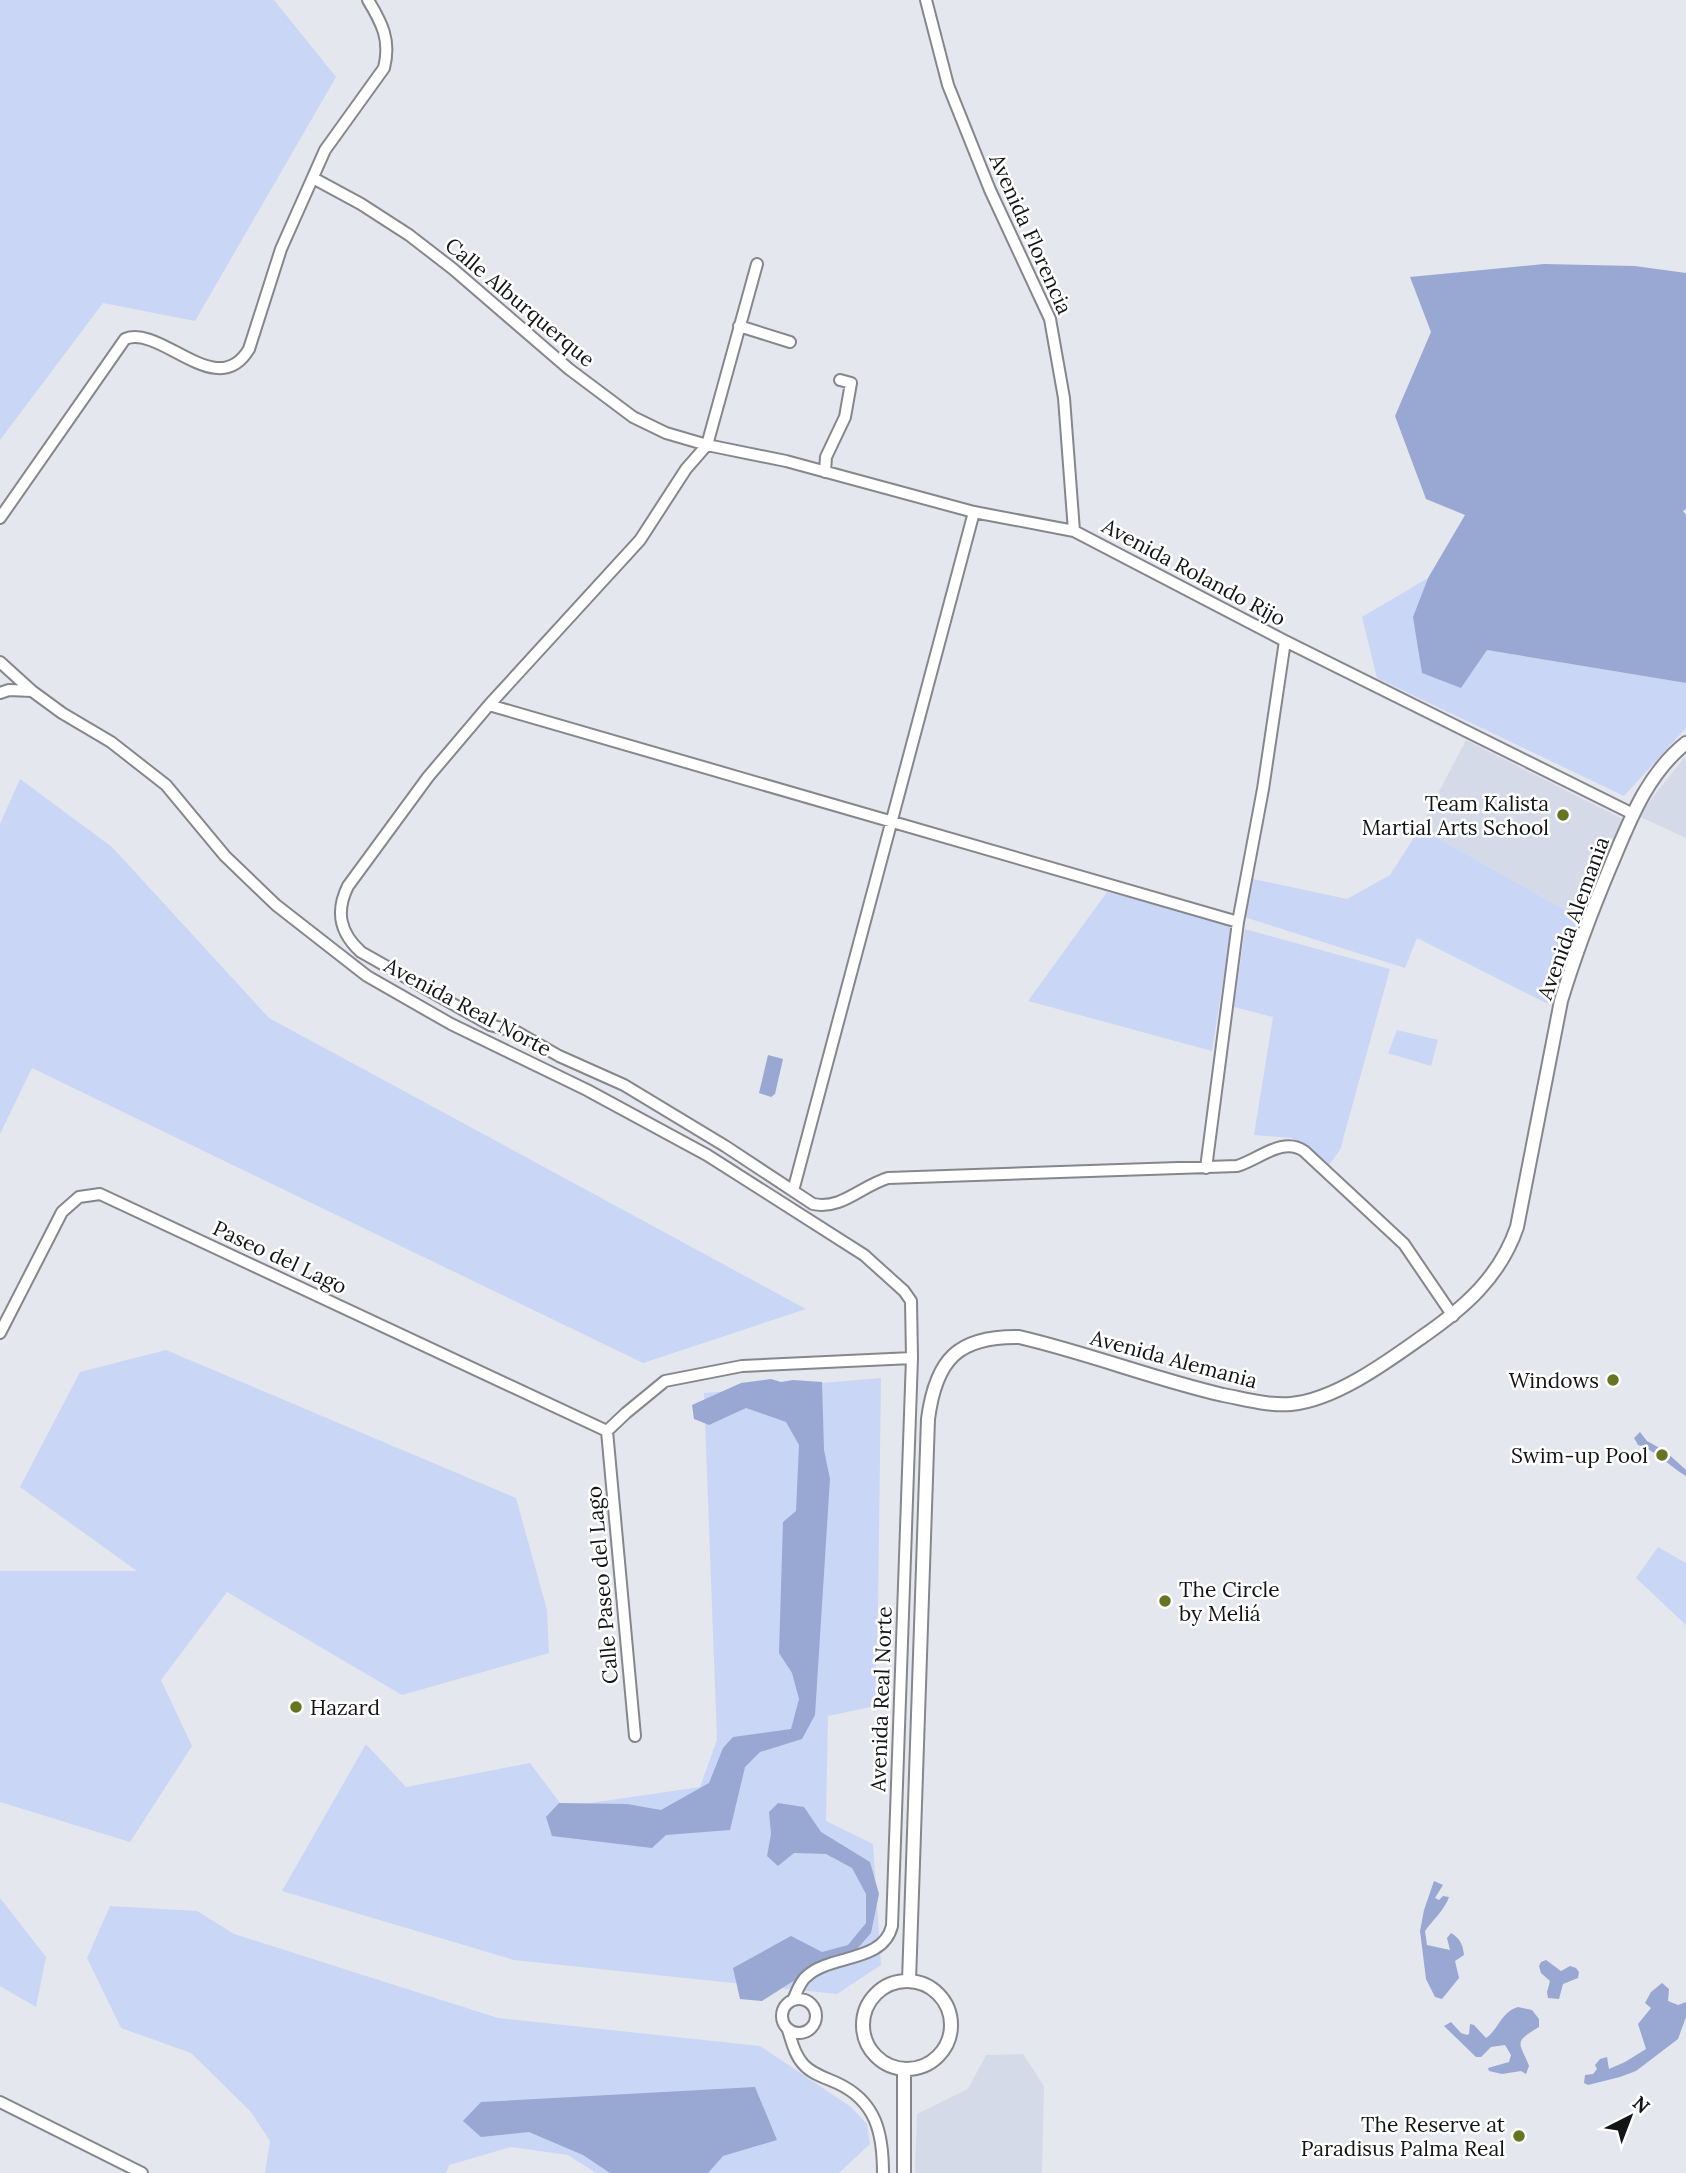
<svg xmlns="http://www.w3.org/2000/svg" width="1686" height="2173" viewBox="0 0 1686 2173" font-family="Lora,serif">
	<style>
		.built { fill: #d5dae8 }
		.green { fill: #cad6f5 }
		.water { fill: #98a8d2 }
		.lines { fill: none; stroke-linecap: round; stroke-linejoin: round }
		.minor-casing { stroke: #85878d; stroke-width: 14 }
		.tertiary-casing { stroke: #85878d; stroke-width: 16 }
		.minor { stroke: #fff; stroke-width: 10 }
		.tertiary { stroke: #fff; stroke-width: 12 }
		.poi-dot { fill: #667521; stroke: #fff; stroke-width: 2.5 }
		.labels { text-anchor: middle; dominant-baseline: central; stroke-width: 5; stroke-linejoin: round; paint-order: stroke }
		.street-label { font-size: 21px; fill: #131416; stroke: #fff }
		.poi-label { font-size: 21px; fill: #131416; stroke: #fff; text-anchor: end }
	</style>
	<rect width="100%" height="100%" fill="#e5e7ee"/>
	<path class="built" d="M1466,740L1623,819L1579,918L1420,828Z
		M1684,758L1686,761V838L1638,816Z
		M1023,2054L1044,2086L1042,2173H915L917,2114L968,2089L986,2055Z"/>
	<path class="green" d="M0,0H274L336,77L195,321L103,303L0,440Z
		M1428,578L1413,617L1487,650L1686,683V728L1624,796L1377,678L1362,617Z
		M20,779L112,847L269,1018L806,1309L643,1363L32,1068L0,1134V824Z
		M1420,828L1579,918L1548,1004L1417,938L1405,968L1244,917L1253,879L1347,899L1390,875Z
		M1107,892L1232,924L1212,1051L1028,1001Z
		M1245,929L1390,969L1340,1150L1329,1165L1292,1138L1254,1135L1273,1017L1234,1007Z
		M1397,1030L1438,1040L1431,1066L1388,1053Z
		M166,1350L516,1498L547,1610L549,1653L402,1695L227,1592L161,1680L192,1746L130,1842L0,1802V1571H137L20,1487L80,1372Z
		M881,1378L878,1609L875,1706L828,1716L826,1821L873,1844L881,1965L837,1994L514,1960L282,1891L366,1744L406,1787L530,1763L563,1807L700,1787L717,1740L704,1393Z
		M1658,1547L1686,1563V1625L1636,1578Z
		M0,1898L46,1957L36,2007L0,1986Z
		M110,1906L197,1911L234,1934L498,2018L760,2046L851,2107L867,2124L870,2144L839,2173H596L568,2155L511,2147L449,2165L446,2173H265L270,2141L251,2112L191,2053L121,2028L87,1958Z"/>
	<path class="water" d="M1544,264L1635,266L1686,273V509L1683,511L1686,515V683L1487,650L1461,688L1422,673L1413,617L1428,578L1465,515L1426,499L1395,416L1431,332L1410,277Z
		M768,1055L783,1059L775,1094L771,1097L759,1093Z
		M771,1379L781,1382L793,1380L822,1382L824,1450L830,1479L815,1715L802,1739L760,1752L745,1767L730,1830L666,1835L652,1848L552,1836L546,1817L559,1803L627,1804L661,1810L709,1783L723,1748L733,1737L791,1729L799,1699L792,1673L779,1653L783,1522L796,1511L799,1445L786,1422L746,1408L709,1425L694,1419L692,1405L741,1383Z
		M1640,1432L1647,1441L1665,1451L1686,1470V1476C1672,1468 1652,1448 1638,1445L1634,1438Z
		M778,1803L804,1807L821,1832L870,1862L879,1894L871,1933L857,1949L828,1965L809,1971L762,2001L740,1999L733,1968L791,1936L822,1952L848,1945L866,1923V1894L852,1868L826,1854L794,1853L778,1866L767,1856L771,1834L769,1812Z
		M1434,1881L1443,1885L1435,1898L1439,1900L1443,1896L1449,1897C1445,1909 1433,1920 1425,1931L1427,1945L1450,1950L1447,1938L1451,1933C1460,1938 1463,1945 1464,1955L1455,1961L1459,1978L1442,1999L1435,1997L1426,1979L1420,1931L1424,1910Z
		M1546,1960L1561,1971L1570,1966L1576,1968L1579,1972L1578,1978L1563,1984L1559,1999L1548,1998L1547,1992L1550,1981L1541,1973L1539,1966L1541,1962Z
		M1662,1983L1669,1989L1668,2001L1678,2005L1686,2002V2017L1678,2039L1636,2071L1620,2077L1588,2085L1584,2083L1585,2075L1593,2074L1597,2069L1595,2065L1600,2059L1607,2057L1609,2069L1625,2062L1646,2049L1638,2024L1651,2008L1645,2003L1651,1992Z
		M1518,2007L1532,2010L1539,2019V2027C1512,2043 1520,2042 1529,2066L1526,2074L1521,2071L1502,2074L1489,2071L1488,2068L1509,2062L1511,2055L1505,2045L1491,2047L1481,2057H1476L1444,2026L1451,2022L1461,2033L1467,2035L1469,2034L1470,2024L1474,2025L1486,2038C1499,2029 1501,2012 1518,2007Z
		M755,2087L777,2140L723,2156L708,2173H610L583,2155L529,2132L481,2137L463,2121L481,2102Z"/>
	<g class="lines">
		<defs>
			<path id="minor" d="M926,0L948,85L990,190L1050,319L1064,398L1074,531
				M313,178L361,204L409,235L453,269L569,369L633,417L666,433L707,445L786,461L974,512L1074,531L1285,641L1633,814
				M757,264L707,445L686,469L640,540L489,705L428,777L348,886C335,912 340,933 361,952L490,1025L517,1032L559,1056L624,1085L725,1146L813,1204C842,1210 861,1186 888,1178L1237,1166C1258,1160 1283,1136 1304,1151L1404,1244L1453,1316
				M739,326L790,342
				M825,472L826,457L845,417L851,383L840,380
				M0,518L125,339C161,324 217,403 249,349L281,249L325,150L384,68C391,40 382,23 368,0
				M0,662L32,691L62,713L111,742L166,785L225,856L276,905L367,976L451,1024L587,1090L707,1155L864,1255L904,1291L911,1301L912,1358L892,1926C883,1963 831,1954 807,1976C800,1981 797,1992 793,2000
				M0,693L9,690L32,691
				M489,705L1238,922
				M1206,1168L1238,922L1263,789L1285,641
				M793,1191L974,512
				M0,1333L62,1212L79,1197L100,1194L607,1431
				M607,1431L626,1413L665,1381L742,1366L912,1358
				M607,1431L635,1736
				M782 2016a17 17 0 1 1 34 0a17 17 0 1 1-34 0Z
				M788,2030C792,2042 795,2056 804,2065C812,2074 826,2078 837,2083C876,2101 883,2133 883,2173
				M0,2102L142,2173"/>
			<path id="tertiary" d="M909,1981L928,1419C936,1359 958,1336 1019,1337C1088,1353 1154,1379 1223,1395C1245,1399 1269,1406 1291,1404C1335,1400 1387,1362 1422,1337C1464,1308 1500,1277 1517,1227L1561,1001C1575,955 1592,910 1611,865C1630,820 1647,774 1686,743
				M863 2025a44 44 0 1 1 88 0a44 44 0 1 1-88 0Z
				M904,2173V2069"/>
		</defs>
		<use href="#minor" class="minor-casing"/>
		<use href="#tertiary" class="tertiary-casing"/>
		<use href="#minor" class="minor"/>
		<use href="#tertiary" class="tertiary"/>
	</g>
	<g class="poi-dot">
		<circle cx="1563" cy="815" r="7"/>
		<circle cx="1613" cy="1380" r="7"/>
		<circle cx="1662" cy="1455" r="7"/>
		<circle cx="1165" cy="1601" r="7"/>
		<circle cx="296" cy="1707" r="7"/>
		<circle cx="1519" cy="2136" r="7"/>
	</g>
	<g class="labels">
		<g class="street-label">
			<text transform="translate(1031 234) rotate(66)">Avenida Florencia</text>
			<text transform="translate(520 302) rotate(40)">Calle Alburquerque</text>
			<text transform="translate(1194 572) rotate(28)">Avenida Rolando Rijo</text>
			<text transform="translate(1573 918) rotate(-70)">Avenida Alemania</text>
			<text transform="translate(468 1007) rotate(28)">Avenida Real Norte</text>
			<text transform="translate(280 1257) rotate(25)">Paseo del Lago</text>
			<text transform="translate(1174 1359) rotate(15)">Avenida Alemania</text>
			<text transform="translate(602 1585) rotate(-95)">Calle Paseo del Lago</text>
			<text transform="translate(881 1699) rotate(-88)">Avenida Real Norte</text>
		</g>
		<g class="poi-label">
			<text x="1549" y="803">Team Kalista<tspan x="1549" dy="24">Martial Arts School</tspan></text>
			<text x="1599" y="1380">Windows</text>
			<text x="1648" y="1455">Swim-up Pool</text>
			<text x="1179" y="1589" text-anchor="start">The Circle<tspan x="1179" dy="24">by Meliá</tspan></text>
			<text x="310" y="1707" text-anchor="start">Hazard</text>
			<text x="1505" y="2124">The Reserve at<tspan x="1505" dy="24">Paradisus Palma Real</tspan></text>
		</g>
	</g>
	<g transform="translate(1630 2117) rotate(42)" stroke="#ffffff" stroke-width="5" paint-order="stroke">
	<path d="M0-5L12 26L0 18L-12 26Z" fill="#131416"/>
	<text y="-10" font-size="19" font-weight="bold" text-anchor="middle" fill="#131416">N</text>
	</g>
</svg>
